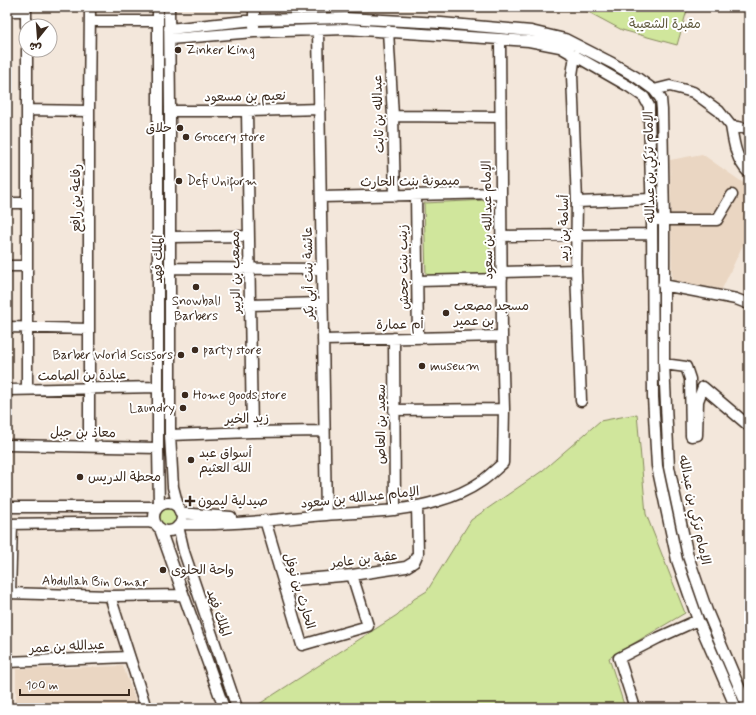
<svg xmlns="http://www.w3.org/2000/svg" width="756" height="715" viewBox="0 0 756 715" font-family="Mynerve,'Playpen Sans Arabic',sans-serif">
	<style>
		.built { fill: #ead6c2 }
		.green { fill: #d0e69c; stroke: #86885d }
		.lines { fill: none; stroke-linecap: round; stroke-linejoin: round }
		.minor-casing { stroke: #3b2a1e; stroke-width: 13 }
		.minor { stroke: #fff; stroke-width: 10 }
		.poi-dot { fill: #3b2a1e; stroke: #fff; stroke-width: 1.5 }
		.labels { text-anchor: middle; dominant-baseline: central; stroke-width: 4; stroke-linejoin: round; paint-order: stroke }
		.park-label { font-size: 13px; fill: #60593e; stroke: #fff }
		.poi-label { font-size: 13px; fill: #3b2a1e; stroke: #fff; text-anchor: start }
		.street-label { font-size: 13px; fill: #3b2a1e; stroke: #fff }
	</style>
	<rect width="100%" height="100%" fill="#f3e7db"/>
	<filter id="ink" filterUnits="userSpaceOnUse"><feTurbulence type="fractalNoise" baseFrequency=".025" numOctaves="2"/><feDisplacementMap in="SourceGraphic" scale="8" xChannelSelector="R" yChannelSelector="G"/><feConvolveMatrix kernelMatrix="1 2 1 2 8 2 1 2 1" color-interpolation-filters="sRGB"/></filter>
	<g filter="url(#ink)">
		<path class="built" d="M702,154L749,187V232L722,289L672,281L670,160Z
			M123,666L138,708H16V669Z"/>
		<path class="green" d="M579,7H688L677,45L622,30Z
			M488,200L491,274L426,276L424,203Z
			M637,414L646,514L685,613L609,658L625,708H253L397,615L414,599L427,591L471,520L542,471L600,421Z
			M159 518a9 9 0 1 1 18 0a9 9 0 1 1-18 0Z"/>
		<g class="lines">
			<defs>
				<path id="minor" d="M26,7V26
					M158,7V448L159,506
					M169,7L170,111V435L173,487L179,510
					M254,7V26
					M7,11H26
					M90,21H158
					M169,29L255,20L345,18L441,23L531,31L565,39L612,63L636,77L654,90L661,99L662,110L664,220V364L669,467L688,556L707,611L748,708
					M318,31L326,515
					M388,31L393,116L395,196
					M170,39L254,32L346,29L529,41L560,47L628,86L644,97L649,106V114L652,220L653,397L657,466L677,560L698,620L736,708
					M27,50V390
					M575,55L572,75L577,202L576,270L581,401
					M654,90L670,86L693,92L719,111L731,126L749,129
					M27,110L89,111
					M170,111H247L320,109
					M247,111L252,432
					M393,116L500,117
					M731,126C734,144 736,160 749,173
					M416,195L418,338
					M321,197L500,193
					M577,202L651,199
					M7,203H27
					M658,220H717L732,195
					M501,236L652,234
					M171,237L248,236
					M7,266H27
					M171,268L322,269
					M502,272L576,270
					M417,281L502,279
					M663,285L736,299L749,304
					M250,305L322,303
					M7,327L89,329
					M394,338L395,510
					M323,340L502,336
					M664,364L686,367L690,379L691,436L697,435L698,401L703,387L749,426
					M7,390L158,387
					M394,410L504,409
					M170,435L252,432L324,431
					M7,445L158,448
					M89,446V111L90,7
					M154 517a14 14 0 1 1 28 0a14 14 0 1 1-28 0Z
					M7,507H158
					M180,513L231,517
					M265,520L302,645L368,626L352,575
					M7,524L148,522L156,524
					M180,524C228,526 277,519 326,515C363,512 402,512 438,501C453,497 469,490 482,481C489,476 496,469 503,463L504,409L502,336L500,39
					M178,526L184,552L237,708
					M160,529L224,708
					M283,581L352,575L406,567L414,562L418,553L417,506
					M7,593L110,596L183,595
					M10,593L12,524
					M110,596L146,708
					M7,662L129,657
					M635,708L619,658L658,638L698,620"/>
			</defs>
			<use href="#minor" class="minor-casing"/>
			<use href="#minor" class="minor"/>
		</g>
	</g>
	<g class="poi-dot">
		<circle cx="178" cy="50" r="4"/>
		<circle cx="180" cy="128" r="4"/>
		<circle cx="186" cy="137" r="4"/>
		<circle cx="179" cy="181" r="4"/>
		<circle cx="196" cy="287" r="4"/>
		<circle cx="446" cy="313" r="4"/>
		<circle cx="195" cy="350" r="4"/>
		<circle cx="181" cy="355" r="4"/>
		<circle cx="422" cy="366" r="4"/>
		<circle cx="185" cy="395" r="4"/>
		<circle cx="183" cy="408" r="4"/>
		<circle cx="191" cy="460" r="4"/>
		<circle cx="80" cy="477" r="4"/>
		<path d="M188 495h4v4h4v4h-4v4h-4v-4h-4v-4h4z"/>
		<circle cx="163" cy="570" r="4"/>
	</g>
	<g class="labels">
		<g class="park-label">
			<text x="665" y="24">مقبرة الشعيبة</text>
		</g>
		<g class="poi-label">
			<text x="186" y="50">Zinker King</text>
			<text x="172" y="128" text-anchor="end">حلاق</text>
			<text x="194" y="137">Grocery store</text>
			<text x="187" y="181">Defi Uniform</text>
			<text x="196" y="301" text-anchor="middle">Snowball<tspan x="196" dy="15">Barbers</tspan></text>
			<text x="454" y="306">مسجد مصعب<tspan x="454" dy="15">بن عمير</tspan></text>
			<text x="203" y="350">party store</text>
			<text x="173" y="355" text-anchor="end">Barber World Scissors</text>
			<text x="430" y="366">museum</text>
			<text x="193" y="395">Home goods store</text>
			<text x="175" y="408" text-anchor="end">Laundry</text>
			<text x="199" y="453">أسواق عبد<tspan x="199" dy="15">الله العثيم</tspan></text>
			<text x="88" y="477">محطة الدريس</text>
			<text x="198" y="501">صيدلية ليمون</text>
			<text x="171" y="570">واحة الحلوى</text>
		</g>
		<g class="street-label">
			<text transform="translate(245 97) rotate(-1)">نعيم بن مسعود</text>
			<text transform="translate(379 114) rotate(-92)">عبدالله بن ثابت</text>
			<text transform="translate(650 167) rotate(-91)">الإمام تركي بن عبدالله</text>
			<text transform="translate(410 182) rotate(-1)">ميمونة بنت الحارث</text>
			<text transform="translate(76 198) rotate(-90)">رفاعة بن رافع</text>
			<text transform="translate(488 220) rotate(-91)">الإمام عبدالله بن سعود</text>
			<text transform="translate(564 228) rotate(-90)">أسامة بن زيد</text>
			<text transform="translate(158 259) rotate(-90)">الملك فهد</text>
			<text transform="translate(404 267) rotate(-91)">زينب بنت جحش</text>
			<text transform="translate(236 272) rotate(-91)">مصعب بن الزبير</text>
			<text transform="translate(309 273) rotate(-91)">عائشة بنت أبي بكر</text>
			<text transform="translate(400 325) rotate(-1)">أم عمارة</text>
			<text transform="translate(82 376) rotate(-1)">عبادة بن الصامت</text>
			<text transform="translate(247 419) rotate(-2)">زيد الخير</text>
			<text transform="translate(381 424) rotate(-90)">سعيد بن العاص</text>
			<text transform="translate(83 433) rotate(1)">معاذ بن جبل</text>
			<text transform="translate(360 498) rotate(-6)">الإمام عبدالله بن سعود</text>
			<text transform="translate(694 510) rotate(78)">الإمام تركي بن عبدالله</text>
			<text transform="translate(364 560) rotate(-7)">عقبة بن عامر</text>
			<text transform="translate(95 582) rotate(1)">Abdullah Bin Omar</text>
			<text transform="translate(299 591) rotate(73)">الحارث بن نوفل</text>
			<text transform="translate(218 613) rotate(71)">الملك فهد</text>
			<text transform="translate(67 647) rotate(-3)">عبدالله بن عمر</text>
		</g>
	</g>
	<rect width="756" height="715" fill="none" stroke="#fff" stroke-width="24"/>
	<rect x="12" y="12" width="732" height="691" fill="none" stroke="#3b2a1e" stroke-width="1.5" filter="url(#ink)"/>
	<g transform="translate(38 38) rotate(197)"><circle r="19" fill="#ffffff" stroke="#b1aaa5"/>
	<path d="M0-3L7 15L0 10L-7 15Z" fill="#3b2a1e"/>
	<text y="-6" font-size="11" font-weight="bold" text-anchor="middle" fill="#3b2a1e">ش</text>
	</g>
	<path d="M20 689v6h109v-6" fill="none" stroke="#3b2a1e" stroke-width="2"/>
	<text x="26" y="689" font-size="12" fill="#3b2a1e" stroke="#ffffff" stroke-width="3" paint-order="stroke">100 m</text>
</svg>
